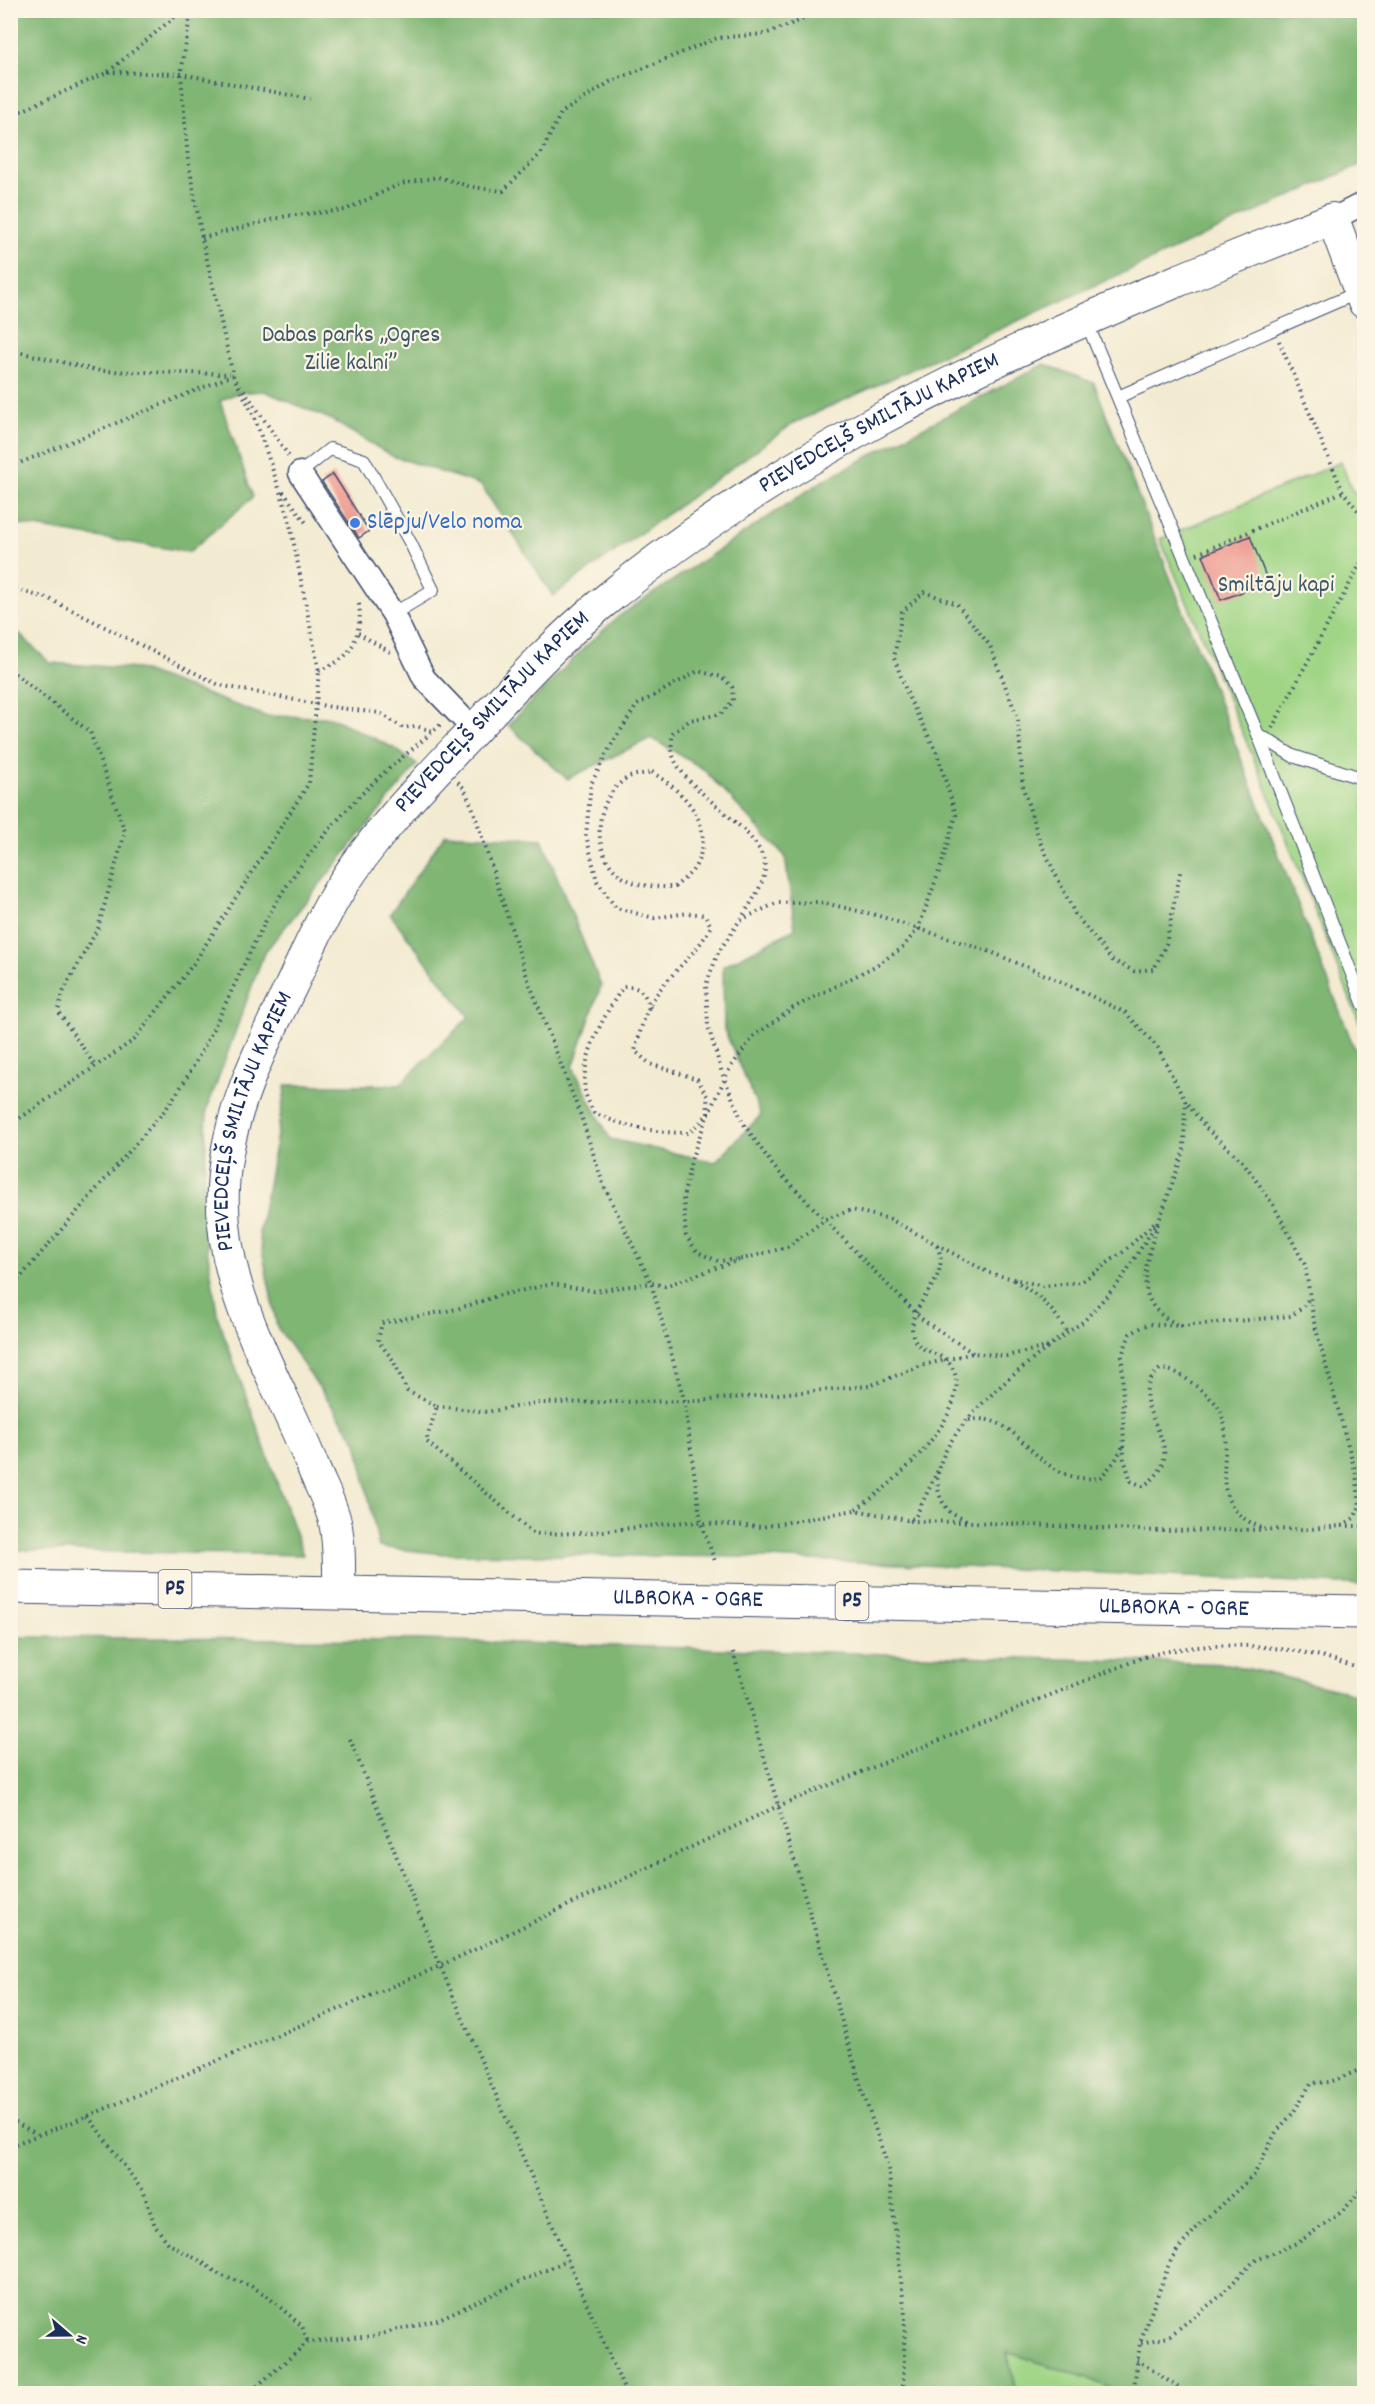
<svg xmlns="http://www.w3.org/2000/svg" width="1375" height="2404" viewBox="0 0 1375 2404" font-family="Dekko,sans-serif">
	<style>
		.green { fill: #a0d586; stroke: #5e8272; stroke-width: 1.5 }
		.forest { fill: #80b673; stroke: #4e7268; stroke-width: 1.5 }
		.building { fill: #ee988e }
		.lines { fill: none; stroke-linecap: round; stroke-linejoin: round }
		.lane-casing { stroke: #3b4b6f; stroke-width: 14 }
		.street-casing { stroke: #3b4b6f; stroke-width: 25 }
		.secondary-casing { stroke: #3b4b6f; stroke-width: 34 }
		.primary-casing { stroke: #3b4b6f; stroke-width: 35 }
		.path { stroke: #3b4b6f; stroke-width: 4; stroke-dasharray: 1.5 4.5; stroke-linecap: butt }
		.lane { stroke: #fff; stroke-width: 12 }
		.street { stroke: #fff; stroke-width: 22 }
		.secondary { stroke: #fff; stroke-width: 32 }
		.primary { stroke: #fff; stroke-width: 33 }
		.shop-dot { fill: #3f7fe0; stroke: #fcf5e5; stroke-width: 2 }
		.labels { text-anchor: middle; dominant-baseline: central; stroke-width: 4.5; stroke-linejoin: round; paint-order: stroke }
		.shield { fill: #fcf5e5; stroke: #5e6a86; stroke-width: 1.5 }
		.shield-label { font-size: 22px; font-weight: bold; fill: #1b2f5e }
		.park-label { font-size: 24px; fill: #3c5868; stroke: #fcf5e5 }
		.street-label { font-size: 24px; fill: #1b2f5e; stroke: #fcf5e5 }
		.shop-label { font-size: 24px; fill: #366cbe; stroke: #fcf5e5; text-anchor: start }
	</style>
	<rect width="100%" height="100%" fill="#fcf5e5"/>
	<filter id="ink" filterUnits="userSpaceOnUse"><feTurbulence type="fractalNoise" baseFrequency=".0167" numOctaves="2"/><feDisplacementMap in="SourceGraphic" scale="12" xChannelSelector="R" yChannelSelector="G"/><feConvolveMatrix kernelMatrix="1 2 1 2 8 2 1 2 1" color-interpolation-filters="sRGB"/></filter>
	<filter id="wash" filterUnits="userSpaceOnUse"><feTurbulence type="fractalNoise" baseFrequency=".008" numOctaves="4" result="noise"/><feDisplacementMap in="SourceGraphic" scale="24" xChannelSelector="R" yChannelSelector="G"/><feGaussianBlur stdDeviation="1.35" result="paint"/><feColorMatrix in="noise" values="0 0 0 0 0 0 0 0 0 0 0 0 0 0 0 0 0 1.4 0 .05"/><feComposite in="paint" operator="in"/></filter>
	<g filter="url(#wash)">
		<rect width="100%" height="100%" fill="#f3ebd1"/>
		<path class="green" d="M1341,462L1352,490L1364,502V1034L1265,785L1160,539Z
			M1007,2352L1088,2378L1120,2393H1016Z"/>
		<path class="forest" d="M10,11H1364V163L794,423L553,596L481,485L392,456L330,419L264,391L236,393L220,401L253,497L189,552L11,523Z
			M1044,364L1094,383L1364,1073V1585L743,1557L444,1554L379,1547L357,1442L277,1327L259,1234L286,1085H399L469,1017L390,914L445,834L542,839L601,986L573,1067L610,1139L715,1162L761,1115L724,1029L723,966L795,929L785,856L702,768L651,738L567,779L508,725L586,646L619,616L824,480Z
			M10,625L50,663L138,669L265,716L330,717L394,748L417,765L264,953L207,1109L203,1222L218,1318L303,1555L11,1550Z
			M11,1637L419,1640L1228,1664L1364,1696V2393H1120L1088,2378L1007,2352L1016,2393H11Z"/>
		<g id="blocks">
			<path class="building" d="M333,474L369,531L359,538L322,482Z
				M1250,536L1268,582L1221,600L1203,555Z"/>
		</g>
	</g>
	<g filter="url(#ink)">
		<use href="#blocks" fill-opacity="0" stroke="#3b4b6f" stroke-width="1.5"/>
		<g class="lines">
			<defs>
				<path id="lane" d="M1086,321L1259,737L1266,739L1293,756L1364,779
					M1118,397L1359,292
					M300,473L330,449L364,460L411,544L433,590L393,614
					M1259,737L1364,1005"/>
				<path id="street" d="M1333,219L1364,203
					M300,473L393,614L424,678L474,730"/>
				<g id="secondary">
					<path id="s1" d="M339,1591C339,1569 340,1545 335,1522C331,1504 320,1485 313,1467C277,1377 218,1289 223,1188C226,1117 261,1047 292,984C307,952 322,917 341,887C379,828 428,779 475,729C515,686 556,641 601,604C772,463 973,365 1177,281C1229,260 1280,238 1333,219L1364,302"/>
				</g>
				<g id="primary">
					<path id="s2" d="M10,1587L1364,1612"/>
				</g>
			</defs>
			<use href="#lane" class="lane-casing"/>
			<use href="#street" class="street-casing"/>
			<use href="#secondary" class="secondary-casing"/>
			<use href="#primary" class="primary-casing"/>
			<path class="path" d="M108,72L181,74L310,99
				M10,116L108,72L183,10
				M202,238L286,216L345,210L400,184L438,177L472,187L503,191L541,153L561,113L610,82L717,38L765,34L804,19L815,10
				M1279,341L1343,492L1364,518
				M10,350L100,371L230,374
				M244,390L290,458
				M10,467L233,375
				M283,492L307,524
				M1197,554L1343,492
				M10,588L50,599L219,685L331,707L380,713L403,728L415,726L433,731
				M358,633L390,652
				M10,670L90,732L125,832L98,928L64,990L58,1011L95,1066
				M319,671C326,667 335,664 341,659C357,648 363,618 358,600
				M1272,728L1364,557
				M652,772C685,793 718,825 695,867C690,875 681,881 675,887C656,887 637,887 621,876C589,853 594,796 629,777C636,774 645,774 652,772Z
				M458,782L464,788L473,809L527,977L581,1116L603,1184L651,1283L684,1399L701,1523L716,1564
				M650,1008C644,992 641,986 623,987C605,1013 580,1058 585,1091C586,1098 591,1106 594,1113C625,1127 655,1133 689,1133L708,1114L707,1096L697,1079L650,1064L635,1051C640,1031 646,1007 659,991C676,968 699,951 711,926L705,915L688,913L654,918L616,908L597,881L586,835L591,784L610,747L637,705L698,671L722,677L732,687L733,701L721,714L690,720L673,733C672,738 671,746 672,751C678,791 766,828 765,869C764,886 749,905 741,919
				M10,1125L134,1040L194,963L309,783L319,671L288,514L254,416L233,375L202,238L188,160L181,74L191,10
				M1154,1223L1123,1252L1081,1282L1043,1286L989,1273L890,1219L852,1210L826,1219L787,1247L743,1259L718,1261L697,1252L686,1236L683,1198L692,1157L708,1114L730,1068L754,1036L793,1008L875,966L901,949L918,929L941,866L956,815L937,753L909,698L894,658L902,612L924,592L957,604L990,646L1018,719L1023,788L1040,842L1075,914L1112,960L1134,971L1154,969L1166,944L1181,868
				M1158,1224C1144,1266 1131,1307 1182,1326L1291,1316L1303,1307L1310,1297
				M739,1260L665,1286L651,1283L594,1291L552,1284L497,1296L457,1309L382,1323L378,1341L393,1360L407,1391L437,1406L426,1441L534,1534L585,1533L685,1522L762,1527L855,1510L907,1520L915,1518L938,1470
				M1014,1280C1038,1295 1054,1308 1067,1333
				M10,1289L165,1110C210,1049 234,979 270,913C296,866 345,807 385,772C403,756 423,741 441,724
				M1182,1326L1148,1324L1130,1334L1122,1355L1124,1459L1131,1481L1143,1486C1202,1448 1115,1406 1160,1369C1176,1370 1183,1376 1196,1386C1203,1392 1218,1403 1221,1412C1237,1456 1200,1503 1262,1528
				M1047,1348C1011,1377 902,1457 949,1511C954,1516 964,1519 970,1522L1159,1531L1311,1529L1341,1526L1354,1518L1360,1506L1356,1474L1314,1322L1305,1265L1274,1206L1244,1163L1207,1129L1186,1102
				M437,1406L487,1412L536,1403L698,1401L869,1386L924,1365L973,1353L1006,1356L1047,1347L1084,1321L1121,1280L1160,1218L1184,1150L1185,1101L1158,1048L1126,1013L1062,982L991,952L876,915L820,902L777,903L740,920L718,953L706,985L708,1026L722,1073L743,1123L774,1167L882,1279L923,1320L973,1353
				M969,1420C1024,1410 1032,1486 1100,1478L1115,1461L1124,1444
				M856,1509C889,1489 977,1411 952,1367C941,1348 912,1356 912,1328C913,1298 954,1277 936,1244
				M910,1521L966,1522
				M1342,1526H1364
				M733,1652L862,2090L888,2166L905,2315L903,2394
				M350,1739L440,1966L626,2394
				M88,2116L144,2193L155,2226L169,2244L202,2262L220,2275L251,2286L267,2296L302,2326L308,2342
				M10,2120L37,2134
				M10,2146L88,2116L440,1966L778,1806L1141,1658C1200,1640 1265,1643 1325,1657C1338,1661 1351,1666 1364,1670
				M1141,2343L1168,2337L1219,2297L1254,2261L1299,2242L1343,2211L1364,2186
				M1137,2360L1188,2394
				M248,2394L308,2342L373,2336L437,2320L568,2260
				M1133,2394L1140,2343L1169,2264L1178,2249L1201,2223L1254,2175L1276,2132L1293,2113L1311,2083L1330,2082L1364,2068"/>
			<use href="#lane" class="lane"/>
			<use href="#street" class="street"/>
			<use href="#secondary" class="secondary"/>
			<use href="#primary" class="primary"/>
		</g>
	</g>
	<circle class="shop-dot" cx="355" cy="523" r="6"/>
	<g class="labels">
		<g class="shield">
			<rect x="158.5" y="1570" width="33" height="38" rx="4.5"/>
			<rect x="835.5" y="1582" width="33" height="38" rx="4.5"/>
		</g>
		<g class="shield-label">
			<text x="175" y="1589">P5</text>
			<text x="852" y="1601">P5</text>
		</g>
		<g class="park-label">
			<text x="351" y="336">Dabas parks „Ogres<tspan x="351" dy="28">Zilie kalni”</tspan></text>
			<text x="1276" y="586">Smiltāju kapi</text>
		</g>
		<g class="street-label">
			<text stroke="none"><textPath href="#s1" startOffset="1468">PIEVEDCEĻŠ SMILTĀJU KAPIEM</textPath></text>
			<text stroke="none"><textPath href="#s1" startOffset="982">PIEVEDCEĻŠ SMILTĀJU KAPIEM</textPath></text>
			<text stroke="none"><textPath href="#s1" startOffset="496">PIEVEDCEĻŠ SMILTĀJU KAPIEM</textPath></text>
			<text stroke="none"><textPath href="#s2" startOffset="678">ULBROKA - OGRE</textPath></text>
			<text stroke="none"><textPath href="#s2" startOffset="1164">ULBROKA - OGRE</textPath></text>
		</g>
		<g class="shop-label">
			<text x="367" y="523">Slēpju/Velo noma</text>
		</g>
	</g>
	<rect width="1375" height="2404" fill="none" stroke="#fcf5e5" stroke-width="36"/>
	<g transform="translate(69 2335) rotate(110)" stroke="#fcf5e5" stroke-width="4.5" paint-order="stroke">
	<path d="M0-4.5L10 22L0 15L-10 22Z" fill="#1b2f5e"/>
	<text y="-9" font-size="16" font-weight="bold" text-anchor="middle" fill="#1b2f5e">N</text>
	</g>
</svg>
